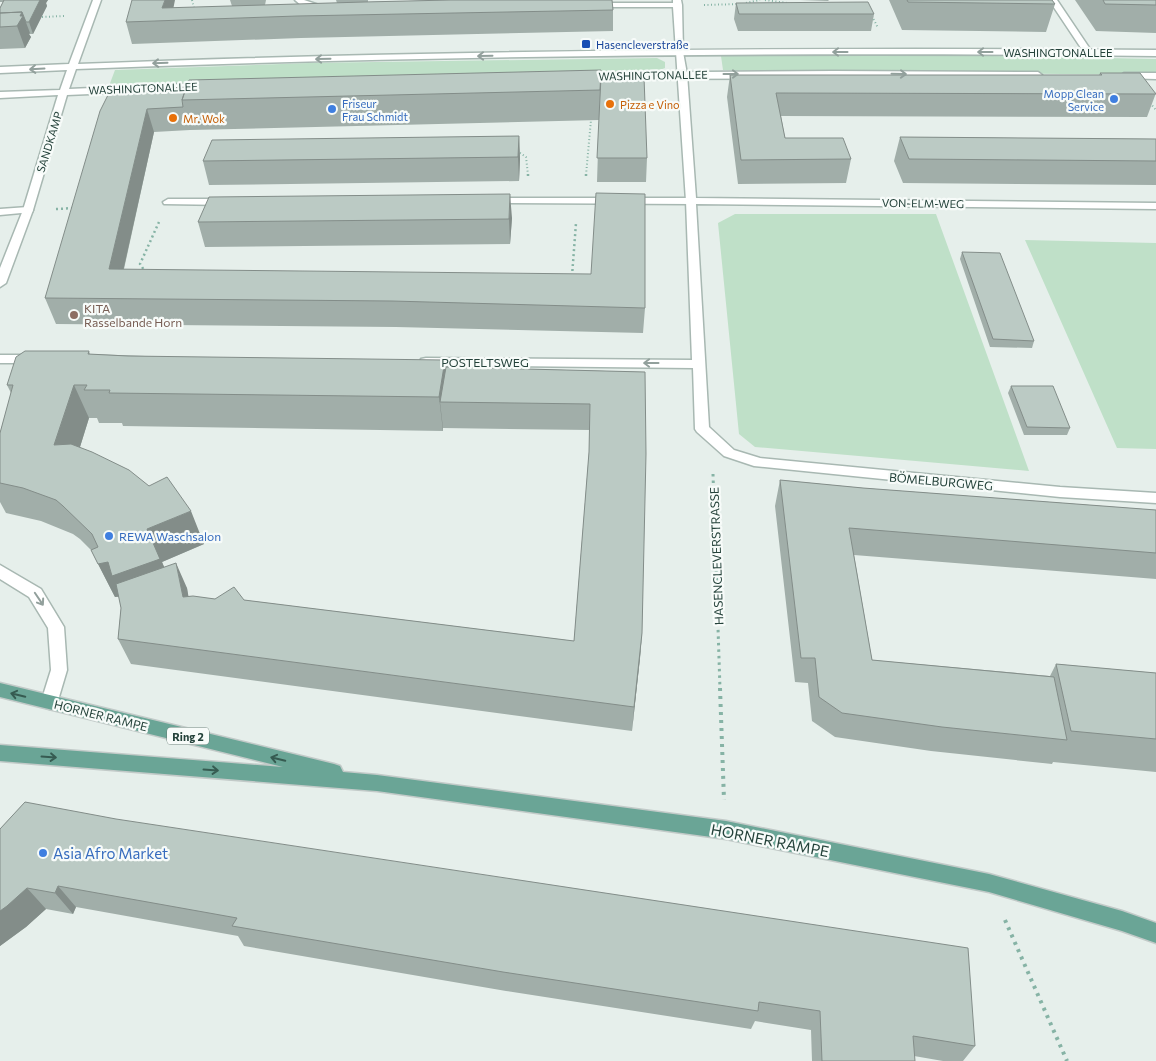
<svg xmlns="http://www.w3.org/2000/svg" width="1156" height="1061" viewBox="0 0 1156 1061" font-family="Commissioner,sans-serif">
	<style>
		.green { fill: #bfe0c8 }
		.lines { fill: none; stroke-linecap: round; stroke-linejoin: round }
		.service-casing { stroke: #a8b8b2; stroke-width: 3 }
		.minor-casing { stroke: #a8b8b2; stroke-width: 3 }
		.tertiary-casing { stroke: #a8b8b2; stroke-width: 3 }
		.primary-casing { stroke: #c2cac8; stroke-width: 3 }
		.path-far3 { stroke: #86b3a5; stroke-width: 2; stroke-dasharray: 1 2.5; stroke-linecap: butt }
		.path-far2 { stroke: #86b3a5; stroke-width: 2.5; stroke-dasharray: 2 3; stroke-linecap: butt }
		.path-far1 { stroke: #86b3a5; stroke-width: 3; stroke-dasharray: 2.5 4; stroke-linecap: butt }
		.path { stroke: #86b3a5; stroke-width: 4; stroke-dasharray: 3 5; stroke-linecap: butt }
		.service { fill: #fff; fill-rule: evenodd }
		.minor { fill: #fff; fill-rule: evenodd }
		.tertiary { fill: #fff; fill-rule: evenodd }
		.primary { fill: #6aa596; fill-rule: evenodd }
		.wall { fill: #a1aea9; fill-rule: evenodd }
		.shaded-wall { fill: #838d89 }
		.building { fill: #bbcac4; stroke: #838d89 }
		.oneway { stroke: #92a09c }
		.oneway2 { stroke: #365b51 }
		.transit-dot { fill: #1a4fb4; stroke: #f7fbf9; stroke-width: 2 }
		.shop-dot { fill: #3f7fe0; stroke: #f7fbf9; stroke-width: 2 }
		.food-dot { fill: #e8710a; stroke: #f7fbf9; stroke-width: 2 }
		.education-dot { fill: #8d6e63; stroke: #f7fbf9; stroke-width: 2 }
		.labels { text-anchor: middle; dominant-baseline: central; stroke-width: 4.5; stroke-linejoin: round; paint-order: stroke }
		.far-transit-label { font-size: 11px; fill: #164399; stroke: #f7fbf9; text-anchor: start }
		.far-street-label { font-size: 11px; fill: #24423a; stroke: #f7fbf9 }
		.far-shop-label { font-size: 11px; fill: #366cbe; stroke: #f7fbf9; text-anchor: end }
		.far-food-label { font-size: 11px; fill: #c56008; stroke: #f7fbf9; text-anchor: start }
		.shield { fill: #f7fbf9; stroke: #637a73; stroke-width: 1 }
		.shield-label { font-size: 11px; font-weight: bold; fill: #24423a }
		.education-label { font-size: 12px; fill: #785e54; stroke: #f7fbf9; text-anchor: start }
		.street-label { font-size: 12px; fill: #24423a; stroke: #f7fbf9 }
		.shop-label { font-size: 12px; fill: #366cbe; stroke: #f7fbf9; text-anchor: start }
		.near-street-label { font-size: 15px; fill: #24423a; stroke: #f7fbf9 }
		.near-shop-label { font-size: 15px; fill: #366cbe; stroke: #f7fbf9; text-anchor: start }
	</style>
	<rect width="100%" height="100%" fill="#e6efeb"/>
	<path class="green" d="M891,54L1156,59V75L723,70L721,56Z
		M657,58L665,62V68L657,71L109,86L115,70L309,63Z
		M735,214H936L1029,471L755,447L739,434L718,223Z
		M1025,240L1156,243V449L1117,448Z"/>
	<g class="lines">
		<defs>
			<path id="service" d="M1049,0H1057L1092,52L1091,54H1085Z
				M492,198H691L696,201L691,204L488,203L487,201Z
				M168,199H227L232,202L227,205L164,204L163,202Z
				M28,207L33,210L32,212L0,215V209Z"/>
			<path id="minor" d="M295,0H304L328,8L324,10L303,7Z
				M673,0H681L682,5L683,52L687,74L696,198L1156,203V209L696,204L709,427L734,450L760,458L1060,487L1156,493V503L1060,497L754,466L724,456L697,432L695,429L693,368L421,365L420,362L421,359L426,358L692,360L686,201L673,7H592L588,5L592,3H673Z
				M0,355H36L42,359L36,363H0Z
				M0,565L41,589L64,627L67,670L56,707L50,709L44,707L41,702L51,670L48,628L29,597L0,579Z"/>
			<path id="tertiary" d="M93,0H101L78,64C437,50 797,47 1156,50V56C796,52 436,55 76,69L69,89L206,83L211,86L206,89L67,95L33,210L6,283L0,287V268L23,210L58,95L0,98V92L60,90L67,70L0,73V67L69,64Z
				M833,71L1038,72L1042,75L1038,78L581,79L577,76L581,73Z
				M1124,73H1156V79L1121,78L1120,76Z"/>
			<path id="primary" d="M0,683L334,764L340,766L343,772L377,775L726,821L989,874L1122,911L1156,923V943L1122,931L989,892L726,839L377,791L0,761V745L283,767L0,697Z"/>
		</defs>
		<use href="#service" class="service-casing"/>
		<use href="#minor" class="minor-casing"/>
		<use href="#tertiary" class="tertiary-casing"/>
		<use href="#primary" class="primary-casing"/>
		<path class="path-far3" d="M192,0L195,12
			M765,0L787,3
			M746,3L760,0
			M704,5L740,4
			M872,16L878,28
			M42,17L64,16
			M1150,103L1156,110
			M517,151L526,157L528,175
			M586,175L591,120"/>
		<path class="path-far2" d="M528,174V178
			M586,176V174
			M56,209L75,208
			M146,273L140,264L159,222
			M572,276L576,223"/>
		<path class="path-far1" d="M713,474L720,689"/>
		<path class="path" d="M720,688L724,800
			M1005,920L1067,1061"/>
		<use href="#service" class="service"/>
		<use href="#minor" class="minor"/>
		<use href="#tertiary" class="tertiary"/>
		<use href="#primary" class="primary"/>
	</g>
	<path class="wall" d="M0,0H48L46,3L47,6L33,34H29L31,37L25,48L0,49V8L3,2H0Z
		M230,0H266L265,5L337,3L336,0H368V2L449,0L613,10V31L301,38L132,44L126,22L173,8L232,6Z
		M800,0H829L828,1Z
		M889,0H1052L1055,4L1046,32L902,30Z
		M1075,0H1156V33L1096,31Z
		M736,3L874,14L871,31H738L734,19Z
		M1100,73L1156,93L1147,117L781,116L785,138L851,159L846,183L738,184L727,97L730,75H1099Z
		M601,77L647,158L646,182H597L599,120L190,130L154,132L124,269L645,308L643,333L396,327L56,324L45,298L110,91Z
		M519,136L520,159L519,181L209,185L203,161Z
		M900,137L1156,139V185L903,183L894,161Z
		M512,218L510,244L205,247L198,222Z
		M962,252L1034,341L1032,348L990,347L960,259Z
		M89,351L90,354L446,367L645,372L642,633L640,658L632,731L131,664L118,639L121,608L119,597H115L91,550L80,539L73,534L41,521L6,513L0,502V433L11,393L7,385ZM89,418H97L99,423H122L123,426L443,431V428L590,430L589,452L574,641L244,600L215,599L188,596L187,588L164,567L162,562L204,544L80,447Z
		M1011,386L1070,428L1067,435H1024L1008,393Z
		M780,480L863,488L1156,510V579L854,555L872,660L1050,676L1056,664L1156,673V772L1053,762L1052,764L931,751L835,737L812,721L808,683L795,682L775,506Z
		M25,802L975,1046L963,1061H943L914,1056L915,1061H812L811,1030L755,1021L751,1029L506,991L244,946L238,936L76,907L73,914L46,909L26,927L0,946V829Z"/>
	<path class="shaded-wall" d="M40,0H48L46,3L47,6L33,34L29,22Z
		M165,0H175L171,20L162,8Z
		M22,12L30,33L29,34L31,37L25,48L17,26L20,16Z
		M147,109L154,132L118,294L109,269Z
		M519,136L520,159L519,181L518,157Z
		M510,194L512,218L510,244L509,219Z
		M445,360L449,393L440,402L443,428V431L439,397Z
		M74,385L89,418L70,479L54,445Z
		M191,511L204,544L162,562L175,592L122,596L115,597L98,564L147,529Z
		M176,563L187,588L193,622L183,597Z
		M642,633L640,658L632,731L634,707Z
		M58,886L76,907L73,914L55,893Z
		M27,888L46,909L26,927L0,946V911Z"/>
	<path class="building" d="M4,0H40L29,22H26L22,12L0,13V8Z
		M132,0H165L162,8L364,2L450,0H612L613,10L297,16L126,22Z
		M907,0H1052L1055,4L908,2Z
		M1103,0H1156V5L1105,4Z
		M868,2L874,14H739L736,3Z
		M22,12L20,16H23L17,26L0,27V13Z
		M601,70L600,90L182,100L189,80Z
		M1100,73H1140L1156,94L776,93L785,138H843L851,159L741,160L730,75H1102Z
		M601,77H644L647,158H597Z
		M186,87L182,100L183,107L147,109L109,269L591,274L596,193L645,194V308L392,301L45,298L100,111L110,91Z
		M519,136L518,157L203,161L212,140Z
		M900,137L1156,139V161L909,159Z
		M510,194L509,219L198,222L209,197Z
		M962,252L1000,253L1034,341L993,339Z
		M25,351H89L88,354L128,356L445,360L439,397L109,393L110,390H84L87,385H74L54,445L71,444L92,452L129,470L149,486L167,477L191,511L147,529L160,559L112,576L108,562L98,564L91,550L98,547L92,534L63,506L56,500L23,488L0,483V433L13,385H7L16,357Z
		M446,367L645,372L646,454L642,633L634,707L118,639L121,608L116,584L176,563L183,597L193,596L215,599L234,587L244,600L574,641L589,452L590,404L440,402Z
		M1011,386H1053L1070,428L1027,427Z
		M780,480L863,488L1156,510V553L849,528L872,660L1054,677L1067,740L942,727L842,713L819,697L815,658H801Z
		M1056,664L1156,673V739L1071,731Z
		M25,802L116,819L968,948L975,1046L913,1036L915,1061H822L820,1011L759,1002L758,1011L503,972L232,926L237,918L58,886L55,893L27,888L7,906L0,911V829Z"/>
	<defs><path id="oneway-shaft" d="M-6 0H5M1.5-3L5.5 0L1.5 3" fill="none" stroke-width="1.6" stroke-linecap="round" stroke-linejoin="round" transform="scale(1.25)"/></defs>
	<g class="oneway">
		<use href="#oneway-shaft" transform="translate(840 52) rotate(180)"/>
		<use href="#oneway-shaft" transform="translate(985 52) rotate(-180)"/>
		<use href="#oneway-shaft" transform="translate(485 56) rotate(179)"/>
		<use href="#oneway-shaft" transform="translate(323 59) rotate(179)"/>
		<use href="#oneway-shaft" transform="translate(160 63) rotate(178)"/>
		<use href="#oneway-shaft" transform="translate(37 69) rotate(177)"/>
		<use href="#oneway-shaft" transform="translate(731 74)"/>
		<use href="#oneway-shaft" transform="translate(899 74) rotate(1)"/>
		<use href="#oneway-shaft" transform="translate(651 363) rotate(-180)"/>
		<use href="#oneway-shaft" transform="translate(39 599) rotate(56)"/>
	</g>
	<g class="oneway2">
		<use href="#oneway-shaft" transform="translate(18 695) rotate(-166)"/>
		<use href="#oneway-shaft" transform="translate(49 757) rotate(4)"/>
		<use href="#oneway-shaft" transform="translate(278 759) rotate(-166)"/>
		<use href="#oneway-shaft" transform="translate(211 770) rotate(4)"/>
	</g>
	<rect class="transit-dot" x="581" y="39" width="10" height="10" rx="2.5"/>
	<g class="shop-dot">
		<circle cx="1114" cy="99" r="5"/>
		<circle cx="332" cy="109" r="5"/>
		<circle cx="109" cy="536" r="5"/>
		<circle cx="43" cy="853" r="5"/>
	</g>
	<g class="food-dot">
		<circle cx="610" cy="104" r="5"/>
		<circle cx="173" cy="118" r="5"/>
	</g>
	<circle class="education-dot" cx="74" cy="315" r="5"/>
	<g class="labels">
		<g class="far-transit-label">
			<text x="596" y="44">Hasencleverstraße</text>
		</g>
		<g class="far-street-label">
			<text x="1058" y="52">WASHINGTONALLEE</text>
			<text transform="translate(653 75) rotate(-1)">WASHINGTONALLEE</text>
			<text transform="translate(143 88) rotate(-2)">WASHINGTONALLEE</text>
			<text transform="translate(49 142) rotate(-73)">SANDKAMP</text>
			<text transform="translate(923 203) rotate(1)">VON-ELM-WEG</text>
		</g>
		<g class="far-shop-label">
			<text x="1104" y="93">Mopp Clean<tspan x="1104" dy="13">Service</tspan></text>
			<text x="342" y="103" text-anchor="start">Friseur<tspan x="342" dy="13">Frau Schmidt</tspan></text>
		</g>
		<g class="far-food-label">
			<text x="620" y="104">Pizza e Vino</text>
			<text x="183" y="118">Mr. Wok</text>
		</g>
		<rect class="shield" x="167" y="727.5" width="42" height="17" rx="4"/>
		<g class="shield-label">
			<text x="188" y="736">Ring 2</text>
		</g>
		<g class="education-label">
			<text x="84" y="308">KITA<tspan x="84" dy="14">Rasselbande Horn</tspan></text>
		</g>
		<g class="street-label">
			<text x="485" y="362">POSTELTSWEG</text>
			<text transform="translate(941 481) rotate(5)">BÖMELBURGWEG</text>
			<text transform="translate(716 556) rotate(-92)">HASENCLEVERSTRASSE</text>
			<text transform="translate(101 715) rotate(14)">HORNER RAMPE</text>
		</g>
		<g class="shop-label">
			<text x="119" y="536">REWA Waschsalon</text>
		</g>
		<g class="near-street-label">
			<text transform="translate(770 840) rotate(11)">HORNER RAMPE</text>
		</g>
		<g class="near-shop-label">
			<text x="53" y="853">Asia Afro Market</text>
		</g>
	</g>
</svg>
